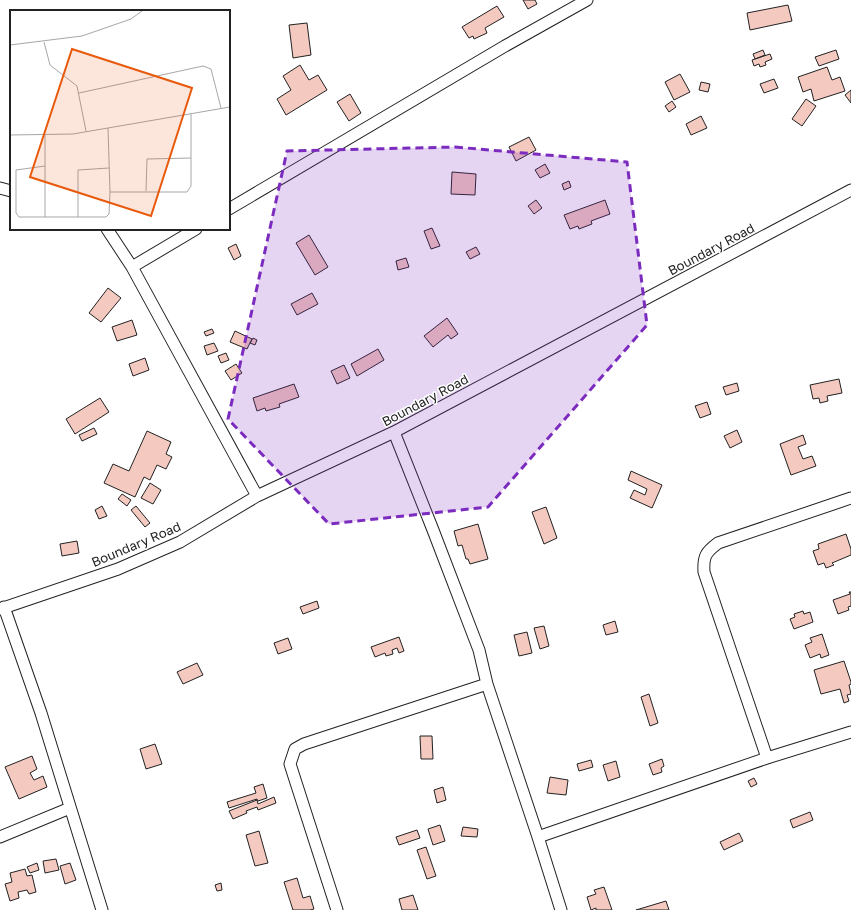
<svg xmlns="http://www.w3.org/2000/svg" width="851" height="910" viewBox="0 0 851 910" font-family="'Golos Text',sans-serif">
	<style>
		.building { fill: #f3c9c0; stroke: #222 }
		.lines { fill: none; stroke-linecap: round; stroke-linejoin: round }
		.minor-casing { stroke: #222; stroke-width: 13 }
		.minor { stroke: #fff; stroke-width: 11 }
		.marked { fill: #7b2cbf; fill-opacity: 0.2; stroke: #7b2cbf; stroke-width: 3; stroke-dasharray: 8 5; stroke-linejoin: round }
		.labels { text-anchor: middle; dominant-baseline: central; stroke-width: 3; stroke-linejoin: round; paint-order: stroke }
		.street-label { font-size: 13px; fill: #222; stroke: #fff }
		.inset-road { fill: none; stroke: #a7a7a7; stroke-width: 1 }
		.view { fill: #e8590c; fill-opacity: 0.15; stroke: #e8590c; stroke-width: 2 }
		.inset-edge { fill: none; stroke: #222; stroke-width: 2 }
	</style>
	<rect width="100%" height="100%" fill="#fff"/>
	<path class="building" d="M523,0H535L537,4L528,9Z
		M788,5L792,21L750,30L747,13Z
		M497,6L504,17L485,28L487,33L474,39L473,36L469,38L462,27Z
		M307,23L311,55L293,58L289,25Z
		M763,50L765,55L755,59L753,54Z
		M836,50L839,59L819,66L815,57Z
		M770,54L772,59L765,62L766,65L760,67L759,64L754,66L752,60Z
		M300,65L309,80L318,75L327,90L286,115L277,99L291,90L283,76Z
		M827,67L832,80L840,77L845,91L814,101L811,89L803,92L798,77Z
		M680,74L690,92L674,100L665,82Z
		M774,79L778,88L764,93L760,84Z
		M701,82L710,84L708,92L699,90Z
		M851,90V103L845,95Z
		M350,94L361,113L349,121L337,102Z
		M806,99L816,106L802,126L792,119Z
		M672,101L676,107L669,112L665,106Z
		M701,116L707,128L691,135L686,124Z
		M529,137L536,150L516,161L509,147Z
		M545,164L550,173L540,178L535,170Z
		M452,172L476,174L475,195L451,194Z
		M569,181L571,187L564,190L562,184Z
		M536,200L542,208L534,214L528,206Z
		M605,200L610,214L591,221L592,224L579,229L578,226L570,229L564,215Z
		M432,228L440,246L431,249L424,231Z
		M309,235L328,267L315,275L296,243Z
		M236,244L241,256L234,260L228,248Z
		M476,247L480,254L470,259L466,252Z
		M406,258L409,267L398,270L396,261Z
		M108,288L121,298L101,322L89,313Z
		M312,293L318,304L297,315L291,304Z
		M447,318L458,334L451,339L448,335L433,347L424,336Z
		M132,320L137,335L117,341L112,327Z
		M212,329L214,333L206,336L204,332Z
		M235,331L252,339L247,349L230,342Z
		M253,338L257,340L255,345L250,343Z
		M214,343L218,351L207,355L204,346Z
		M378,349L384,360L357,376L351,364Z
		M226,353L229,360L221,363L218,356Z
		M145,358L149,370L133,376L129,364Z
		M236,364L242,373L231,380L225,371Z
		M344,365L350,378L337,384L331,371Z
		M839,379L842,393L827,396L828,401L820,403L819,398L813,399L810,385Z
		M737,383L739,391L726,395L723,387Z
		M294,384L299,397L279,404L280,407L266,411L265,408L257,411L253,398Z
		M100,398L109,412L75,434L66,419Z
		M707,402L711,414L700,418L695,406Z
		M94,428L97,434L82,441L79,435Z
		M737,430L742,442L730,448L724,436Z
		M147,431L171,442L166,454L172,457L166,469L157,465L150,480L144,477L135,497L104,483L113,464L129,471Z
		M803,435L806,444L798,447L803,459L812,456L816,466L791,475L780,444Z
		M631,471L662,485L652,508L630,498L634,490L645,495L647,489L628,480Z
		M150,483L161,490L153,504L141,498Z
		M122,494L131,500L127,506L118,499Z
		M102,506L107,516L99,519L95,510Z
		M136,506L150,523L145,527L131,510Z
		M546,507L557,538L544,544L532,512Z
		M478,524L488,559L470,564L468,559H466L462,545L458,546L454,531Z
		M846,534L851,549V555L832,563L834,565L826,568L824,563L818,565L813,551L819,549L818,544Z
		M77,541L79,553L62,556L60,544Z
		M849,592H851V606L848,607L849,610L838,614L833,600L850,594Z
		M317,601L319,608L303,614L300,607Z
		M803,611L804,614L810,612L813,622L794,629L790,619L795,617L794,614Z
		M615,621L618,632L606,635L603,625Z
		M544,626L549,646L540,649L534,628Z
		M527,632L532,653L519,656L514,635Z
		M822,634L829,655L821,658L820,654L810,658L805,645L812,642L810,638Z
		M399,637L404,651L399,653L397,648L392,650L393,654L386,656L385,653L375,657L371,647Z
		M288,638L292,649L278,654L274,643Z
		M844,661L851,682V684L849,685L851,694L847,695L849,701L844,703L840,689L821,694L814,670Z
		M197,663L203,675L183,684L177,672Z
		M649,694L658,723L650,726L641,697Z
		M420,736H432L433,759H421Z
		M155,744L162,764L146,769L140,749Z
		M32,756L37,769L30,773L34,780L43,776L47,787L19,799L5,767Z
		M662,759L664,766L661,768L662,772L653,775L649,764Z
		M591,760L593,767L579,771L577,764Z
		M616,761L620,777L608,781L603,765Z
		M550,777L568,780L566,795L547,793Z
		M754,778L757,784L751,787L748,781Z
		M263,784L267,798L258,801L257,799L229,808L227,802L256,793L254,787Z
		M443,787L446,800L437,803L434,790Z
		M274,797L276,803L258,810L257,807L246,811L247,813L233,819L229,811L257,800L258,804Z
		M810,812L813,820L793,828L790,820Z
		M440,825L445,841L433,845L428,829Z
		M463,827L478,829L477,837L461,836Z
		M417,830L420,838L399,845L396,837Z
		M259,831L268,863L255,866L246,835Z
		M739,833L743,841L724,850L720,842Z
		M426,847L436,876L427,879L417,850Z
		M56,859L59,870L45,873L43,861Z
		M37,863L39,870L30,873L27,867Z
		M70,863L76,880L65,884L60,866Z
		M25,869L27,876L32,875L36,892L29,894L27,890L18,892L19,898L10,901L5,884L12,882L10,873Z
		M297,878L303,898L310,896L314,909L310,910H293L284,882Z
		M221,883L222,890L217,891L215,885Z
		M604,887L612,910H596V908L591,910L587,897L596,894L594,890Z
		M413,895L418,910H402L399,899Z
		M666,901L669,910H636Z"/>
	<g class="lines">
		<defs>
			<path id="minor" d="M0,188L11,191
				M229,209L505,46L587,0
				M107,229L132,267L257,496
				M132,267L196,229
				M394,432L433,530L479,650L487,684L538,837L767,758L851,732
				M4,607L41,713L102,910
				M0,609L118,569L180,542L257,496L394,432L851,190
				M767,758L704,572C703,556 706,552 718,543L851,498
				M0,837L70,808
				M538,837L561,910
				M337,910L290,764L295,749L304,744L487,684"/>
		</defs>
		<use href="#minor" class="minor-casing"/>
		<use href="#minor" class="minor"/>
	</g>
	<path class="marked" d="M455,147L627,162L647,325L488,507L329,524L228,419L287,151Z"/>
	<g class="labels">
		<g class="street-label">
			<text transform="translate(711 249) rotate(-28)">Boundary Road</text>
			<text transform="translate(425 400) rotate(-28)">Boundary Road</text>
			<text transform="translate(136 544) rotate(-23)">Boundary Road</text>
		</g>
	</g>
	<g transform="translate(10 10)">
		<rect width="220" height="220" fill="#fff"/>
		<path class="inset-road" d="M34,32L40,55L67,76L76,121M0,35L72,26L121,9L132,1M69,83L193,56L201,59L211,98M98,118L100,182H177L181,176V104M0,125L63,124L220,97M35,156L6,160V203L9,207H96L99,204L100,182M136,181L137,149L181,148M35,207V125M68,207V160L99,158"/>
		<path class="view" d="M62,39L182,78L141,206L20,167Z"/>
		<rect width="220" height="220" class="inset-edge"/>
	</g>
</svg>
